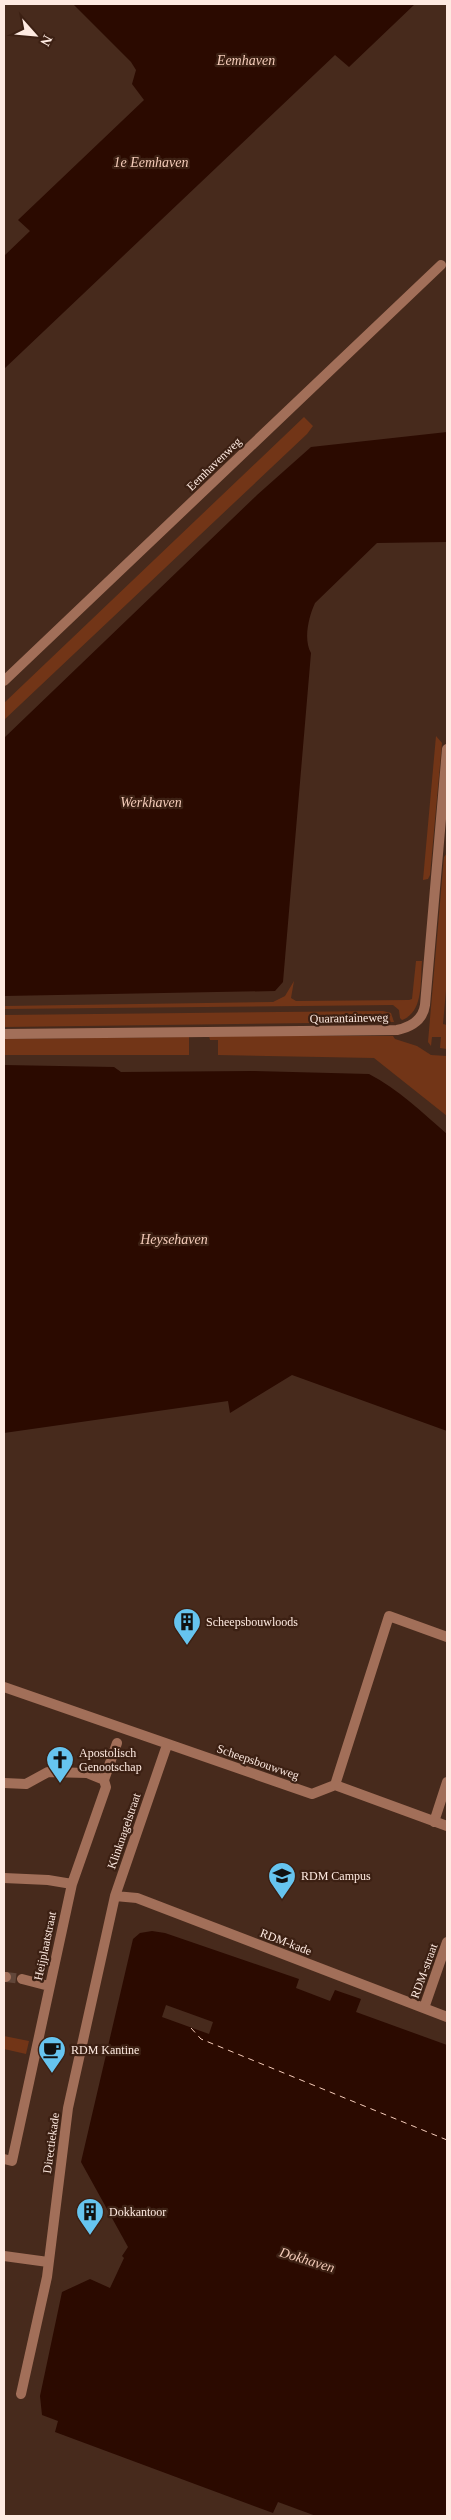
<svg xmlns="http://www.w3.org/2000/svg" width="451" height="2520" viewBox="0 0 451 2520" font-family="'Times New Roman',serif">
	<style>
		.green { fill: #723517 }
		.water { fill: #2b0a00 }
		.pier { fill: #472a1c }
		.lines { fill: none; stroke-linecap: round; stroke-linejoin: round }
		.ferry { stroke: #f4cbb9; stroke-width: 1; stroke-dasharray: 6 5; stroke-linecap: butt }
		.street-tunnel { stroke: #62473a; stroke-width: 10; stroke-dasharray: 10 5; stroke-linecap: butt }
		.street { stroke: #a26f59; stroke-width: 10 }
		.labels { text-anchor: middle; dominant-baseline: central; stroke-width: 4.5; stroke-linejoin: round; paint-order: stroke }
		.street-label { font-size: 12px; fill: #feeae1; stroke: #3c2013 }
		.poi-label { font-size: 12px; fill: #feeae1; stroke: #3c2013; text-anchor: start }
		.water-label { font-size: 14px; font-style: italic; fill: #f4cbb9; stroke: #3c2013 }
	</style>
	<rect width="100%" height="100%" fill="#472a1c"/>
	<path class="green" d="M304,417L313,426L307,434L4,720V703Z
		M436,736L442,743L430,875L428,879L423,880Z
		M447,853V979L443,1024L447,1025V1049L440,1048L441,1037H432L431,1046L428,1042L444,857Z
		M416,961H422C420,981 424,1012 402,1020L400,1018L399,1010L393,1005L4,1009V1006L273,1002L285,996L294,981L291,998L296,1001L409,1000L412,999Z
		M383,1011L391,1013L394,1022L4,1027V1015Z
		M209,1036H393L395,1039L417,1046L431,1055L447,1056V1116L374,1058L218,1055V1040H210Z
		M189,1037V1055H4V1039Z
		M4,2036L29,2041L26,2054L4,2049Z"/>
	<path class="water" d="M73,4H415L349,67L335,55L4,369V256L30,231L18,220L144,100L132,84L136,70L131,62Z
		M447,432V542L377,543L315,603C309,616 303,639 311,653L283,982L275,991L4,996V738L257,495L311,447Z
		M4,1065L114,1067L121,1072L252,1071L369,1074C398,1089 423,1113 447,1134V1431L292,1375L230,1413L228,1401L4,1433Z
		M152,1931L165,1933L299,1979L296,1988L330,2001L335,1990L361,1999L356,2012L447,2045V2516H316L278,2502L273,2513L55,2432L58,2421L42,2415L40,2396L62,2292L90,2279L110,2288L124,2258L122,2256L128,2247L81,2162L133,1939L140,1933Z"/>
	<path class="pier" d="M166,2005L213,2022L209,2034L162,2017Z"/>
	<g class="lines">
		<path class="ferry" d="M191,2028L201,2039L447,2140"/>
		<path class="street-tunnel" d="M6,1977L22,1979"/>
		<path class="street" d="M4,681L441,265
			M4,1034L397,1030C411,1027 423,1020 425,1005L447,749
			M4,1687L312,1794L335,1785L389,1616L447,1637
			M4,1783L26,1784L48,1772L87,1773L104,1780
			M335,1785L447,1826
			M434,1822L447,1782
			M4,1878L48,1880L72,1884
			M115,1896L137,1898L447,2017
			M4,1977H6
			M22,1979L49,1986
			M424,2008L447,1942
			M4,2159L12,2161L72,1884L106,1787L104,1780L117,1743
			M4,2256L48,2262
			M21,2394L47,2277L68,2108L115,1896L167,1745"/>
	</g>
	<defs>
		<symbol id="building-pin" viewBox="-11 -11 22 30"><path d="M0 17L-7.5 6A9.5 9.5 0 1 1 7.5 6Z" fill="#66c4ef" stroke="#3c2013"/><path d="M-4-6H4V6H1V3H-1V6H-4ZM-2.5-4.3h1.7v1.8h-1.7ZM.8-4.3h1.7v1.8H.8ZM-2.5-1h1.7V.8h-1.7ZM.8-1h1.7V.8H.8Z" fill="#111"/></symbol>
		<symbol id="church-pin" viewBox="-11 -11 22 30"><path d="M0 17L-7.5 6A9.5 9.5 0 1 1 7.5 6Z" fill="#66c4ef" stroke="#3c2013"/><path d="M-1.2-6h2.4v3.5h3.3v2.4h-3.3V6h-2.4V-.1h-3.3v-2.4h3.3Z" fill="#111"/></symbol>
		<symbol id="university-pin" viewBox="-11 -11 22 30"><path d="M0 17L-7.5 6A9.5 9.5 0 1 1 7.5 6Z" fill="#66c4ef" stroke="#3c2013"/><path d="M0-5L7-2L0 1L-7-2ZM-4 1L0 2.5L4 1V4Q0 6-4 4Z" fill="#111"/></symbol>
		<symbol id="cafe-pin" viewBox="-11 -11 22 30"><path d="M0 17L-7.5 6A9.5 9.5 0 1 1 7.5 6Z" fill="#66c4ef" stroke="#3c2013"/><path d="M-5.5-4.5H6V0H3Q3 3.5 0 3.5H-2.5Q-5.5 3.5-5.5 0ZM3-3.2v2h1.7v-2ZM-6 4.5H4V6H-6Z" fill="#111"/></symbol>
	</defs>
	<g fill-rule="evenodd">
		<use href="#building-pin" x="171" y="1606" width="32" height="43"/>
		<use href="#church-pin" x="44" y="1744" width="32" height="43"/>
		<use href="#university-pin" x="266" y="1860" width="32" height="43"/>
		<use href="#cafe-pin" x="36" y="2034" width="32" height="43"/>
		<use href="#building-pin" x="74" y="2196" width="32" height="43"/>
	</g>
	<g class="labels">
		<g class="street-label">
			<text transform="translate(214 464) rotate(-44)">Eemhavenweg</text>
			<text transform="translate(349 1018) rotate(-1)">Quarantaineweg</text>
			<text transform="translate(258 1762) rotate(19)">Scheepsbouwweg</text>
			<text transform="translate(124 1831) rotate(-71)">Klinknagelstraat</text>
			<text transform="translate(286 1942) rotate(21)">RDM-kade</text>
			<text transform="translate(45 1946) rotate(-78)">Heijplaatstraat</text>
			<text transform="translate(424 1971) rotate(-70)">RDM-straat</text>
			<text transform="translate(51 2143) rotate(-82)">Directiekade</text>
		</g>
		<g class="poi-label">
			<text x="206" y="1622">Scheepsbouwloods</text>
			<text x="79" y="1753">Apostolisch<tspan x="79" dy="14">Genootschap</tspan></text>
			<text x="301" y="1876">RDM Campus</text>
			<text x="71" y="2050">RDM Kantine</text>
			<text x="109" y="2212">Dokkantoor</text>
		</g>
		<g class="water-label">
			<text x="246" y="60">Eemhaven</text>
			<text x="151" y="162">1e Eemhaven</text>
			<text x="151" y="802">Werkhaven</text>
			<text x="174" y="1239">Heysehaven</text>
			<text transform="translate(307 2260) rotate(17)">Dokhaven</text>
		</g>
	</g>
	<rect width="451" height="2520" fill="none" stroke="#feeae1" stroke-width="10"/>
	<g transform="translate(35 35) rotate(117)" stroke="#3c2013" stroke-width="4" paint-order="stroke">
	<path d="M0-4L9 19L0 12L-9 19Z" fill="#feeae1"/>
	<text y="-8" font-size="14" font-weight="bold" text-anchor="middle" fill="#feeae1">N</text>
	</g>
</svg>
